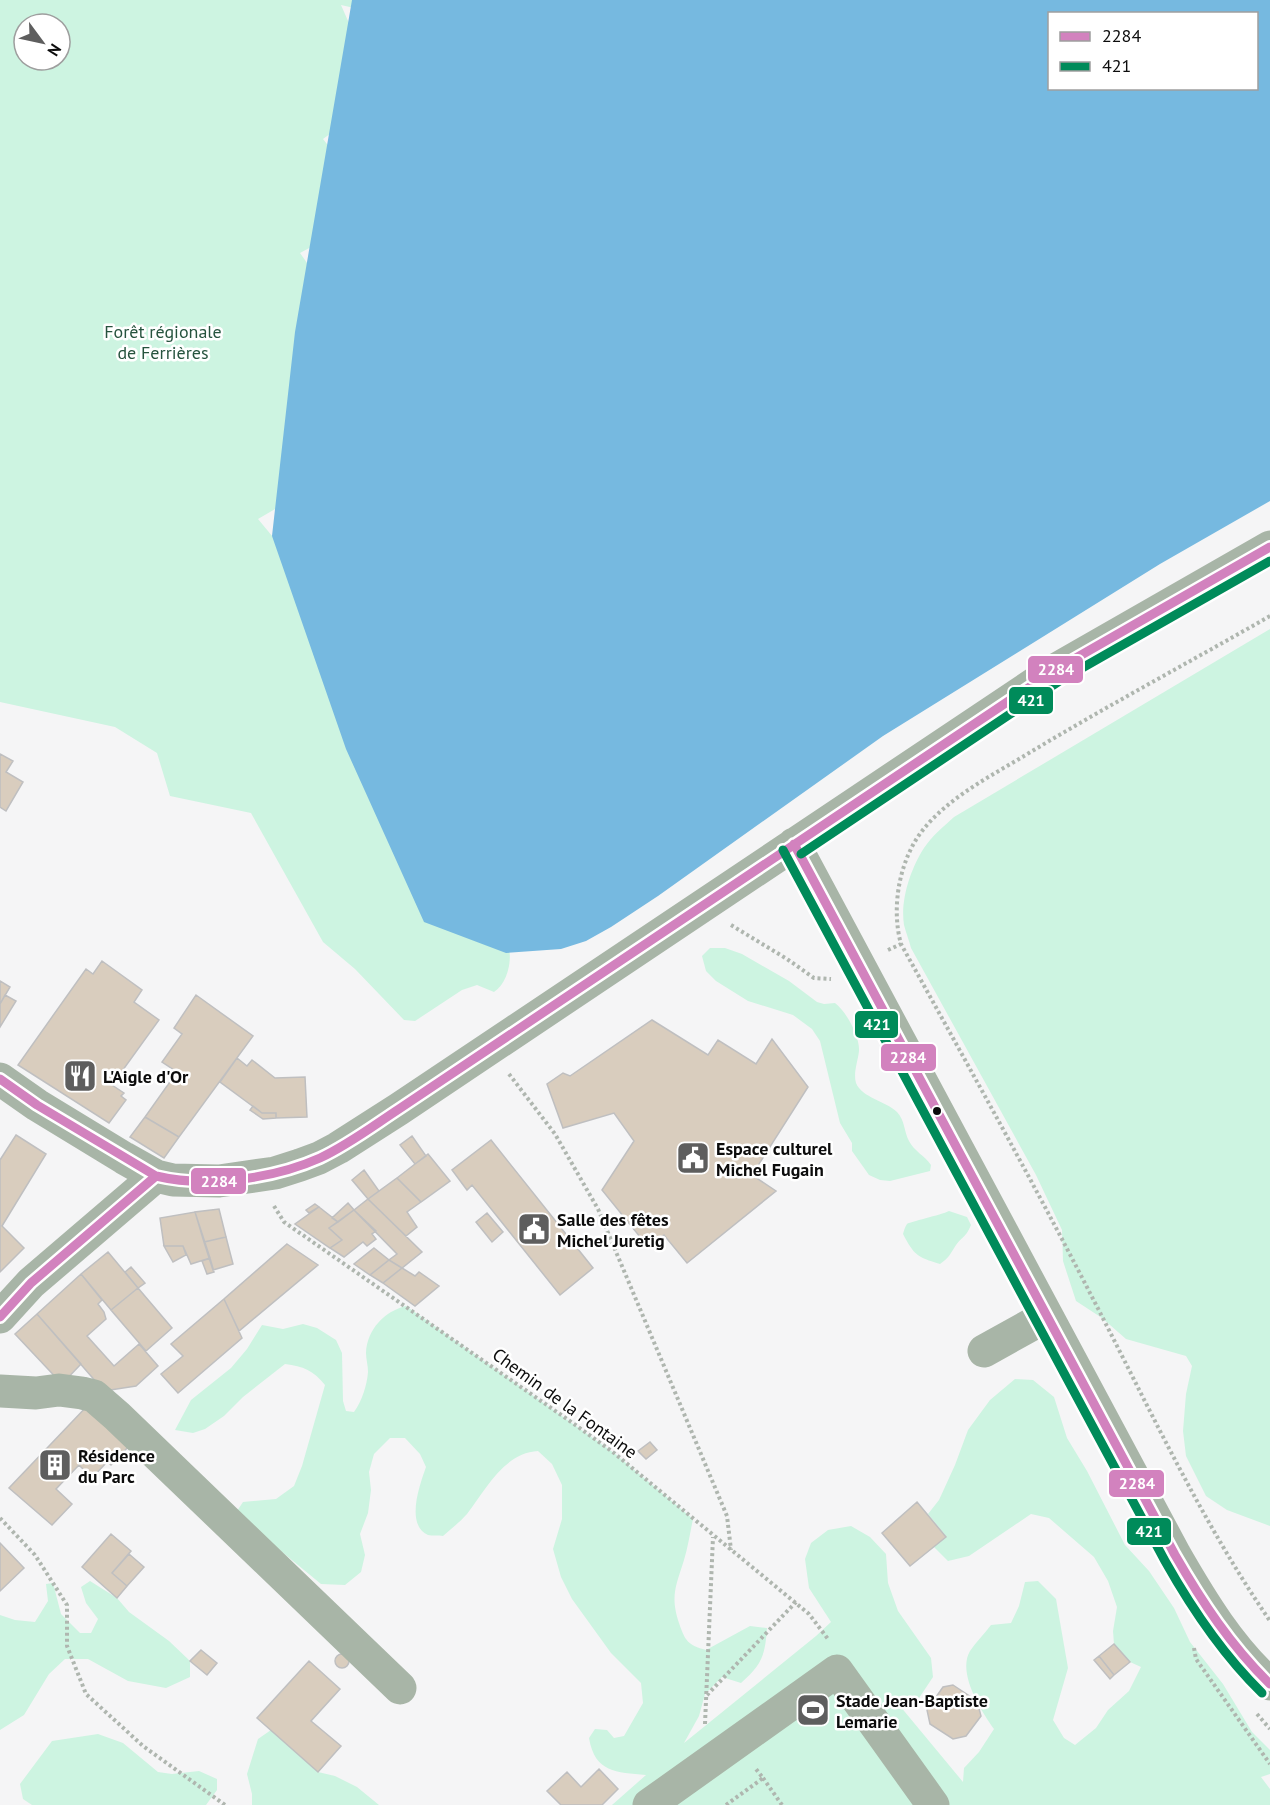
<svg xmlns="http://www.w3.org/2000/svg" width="1270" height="1805" viewBox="0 0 1270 1805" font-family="'PT Sans',sans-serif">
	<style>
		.green { fill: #cdf4e1; fill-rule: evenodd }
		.water { fill: #76b9e0; fill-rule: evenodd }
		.building { fill: #d9cdbe; stroke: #bfbfc0; stroke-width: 1.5 }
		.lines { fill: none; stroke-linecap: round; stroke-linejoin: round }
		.path { stroke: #afb6af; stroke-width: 4; stroke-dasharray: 3 3; stroke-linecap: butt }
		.minor { stroke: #a8b5a7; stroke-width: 33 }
		.bus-1-casing { stroke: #fff; stroke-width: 14 }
		.bus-2-casing { stroke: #fff; stroke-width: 14 }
		.bus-1 { stroke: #d282be; stroke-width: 9 }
		.bus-2 { stroke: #008b5a; stroke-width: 9 }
		.bus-dot { fill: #0c0c0c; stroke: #fff; stroke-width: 2 }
		.labels { text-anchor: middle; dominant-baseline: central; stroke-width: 5; stroke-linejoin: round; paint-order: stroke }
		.park-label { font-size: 18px; fill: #26533e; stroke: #fff }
		.poi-label { font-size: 18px; font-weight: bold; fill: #0c0c0c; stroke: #fff; text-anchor: start }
		.street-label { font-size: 18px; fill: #0c0c0c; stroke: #fff }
		.line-badge { stroke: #fff; stroke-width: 2 }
		.badge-label { font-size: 16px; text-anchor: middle; font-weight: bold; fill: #fff }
	</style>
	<rect width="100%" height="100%" fill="#f5f5f6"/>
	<path class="green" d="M0,0H391L385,15L341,5L370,71L349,120L323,139L353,177L350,226L300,253L324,287L294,498L258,519L297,566L509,948C512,962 507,984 494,992L477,985L462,990L415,1021L404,1020L355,969L323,942L251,813L170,796L157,753L115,727L0,702ZM24,24H60V60H24Z
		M1270,629V1526L1227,1510L1206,1496L1186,1456L1183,1431L1186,1394L1192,1366L1186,1356L1126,1339L1102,1318L1076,1301L1063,1261L1062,1230L1036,1175L911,948C909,940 906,933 904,925C900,900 911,868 924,848C932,836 943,827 954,817Z
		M710,948H725L742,954L789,981L817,1002L824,1004L835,1003C846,1011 860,1037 859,1051C858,1061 853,1073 856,1083C862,1098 886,1101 897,1112C905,1120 904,1132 909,1141C914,1151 925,1156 931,1165L930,1171L890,1181L880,1180L869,1175L852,1151V1143L840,1123L820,1041L812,1029L793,1015L748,1001L716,981L706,971L702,956Z
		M949,1211L967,1217L971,1225C966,1237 963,1236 956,1245C950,1254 949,1258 940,1264C917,1257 914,1255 903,1234C904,1230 905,1227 907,1224C909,1222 941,1215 949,1211Z
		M406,1306L614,1453L693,1519C690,1533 688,1547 684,1560C676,1586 670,1596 679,1623C685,1641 688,1645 706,1650L750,1626L767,1628C765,1656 762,1664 741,1683L722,1677L705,1694L699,1716L684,1743L816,1636L831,1622L809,1588L805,1559L811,1543L828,1530L851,1526L870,1537L886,1554L888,1583L898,1611L931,1658L933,1677L919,1698L903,1704L895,1700L963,1782L964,1768L979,1752L994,1729C981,1711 957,1673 970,1651C976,1642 985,1633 991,1625L1011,1623L1019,1606L1025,1582L1038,1581L1056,1599L1068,1668L1053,1720L1064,1738L1075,1745L1096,1728L1108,1710L1129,1691L1141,1667L1130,1662L1114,1644L1113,1631L1117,1607L1108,1581L1094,1557L1049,1518L1031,1514L969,1556L948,1561L934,1547L946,1536L928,1514L939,1500L955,1465L968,1430L990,1400L1015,1379L1033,1380L1054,1397L1067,1438L1087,1471L1125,1545L1149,1571L1174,1608L1190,1642L1223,1684L1252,1732L1270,1750V1774L1261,1777L1270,1789V1805H612L646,1775C616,1772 595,1773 589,1738L595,1729L607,1730L614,1738L624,1736L643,1703L641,1683L611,1653L572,1599L561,1577L553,1549L562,1519V1485L552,1464L538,1451C504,1453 486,1489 467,1514C460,1522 451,1529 443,1536C439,1535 432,1536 428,1535C405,1525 420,1484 426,1467L420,1454L405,1438H390L374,1454L369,1472L371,1490L368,1513L360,1534L365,1555L361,1572L345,1585L321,1584L270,1542L237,1511L243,1502L276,1499L294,1486L302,1466L325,1385C314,1371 303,1366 285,1364L243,1397L224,1416L205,1429L193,1433L175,1430L191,1400L231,1368L247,1349L262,1325L283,1329L303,1324L317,1328L336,1340L342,1353L343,1401L346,1411L354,1412C362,1401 367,1385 368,1372C368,1365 366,1359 366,1353C367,1329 385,1311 406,1306Z
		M90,1581L117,1598L129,1612L169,1641L190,1661V1677L166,1688L128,1681L88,1659H65L49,1674L24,1715L0,1730V1615L15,1620L35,1622L48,1601L46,1584L53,1583L61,1614L80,1633H91L98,1619L86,1603L81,1587Z
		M271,1730L318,1772L335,1776L357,1787L379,1805H252V1794L247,1774L258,1739Z
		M98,1734L123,1743L158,1772L172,1774L199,1771L217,1779V1790L206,1805H32L23,1799L20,1784L52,1741Z"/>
	<path class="water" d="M352,0H1270V501L1160,564L883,736L658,896L611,927L586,941L561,949L506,953L424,922L346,749L272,536L295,332ZM1050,14H1256V88H1050Z"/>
	<path class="building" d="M0,754L13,761L6,772L23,782L6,811L0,807Z
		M102,961L142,990L134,1002L159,1020L112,1085L124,1093L121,1096L126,1100L109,1123L18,1065L86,969L93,974Z
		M0,981L10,987L0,1004Z
		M5,995L16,1001L0,1027V1004Z
		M196,995L253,1036L179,1137L145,1117L177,1072L162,1062L182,1034L174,1028Z
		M652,1020L708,1055L718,1040L756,1064L772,1039L808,1087L752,1175L776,1191L687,1263L664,1235L649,1248L602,1190L634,1141L614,1113L563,1128L547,1084L563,1073L570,1076Z
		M237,1058L247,1066L252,1060L275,1078L305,1077L307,1117L276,1118V1113H262L220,1082Z
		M253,1106L262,1113H276V1118L263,1119L250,1110Z
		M145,1117L179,1137L164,1158L130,1137Z
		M16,1135L46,1154L2,1226L24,1248L0,1272V1160Z
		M412,1136L426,1156L415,1164L400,1145Z
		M491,1140L593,1268L560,1295L472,1185L467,1190L452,1170Z
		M428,1154L450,1181L421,1202L397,1178Z
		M364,1170L379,1191L368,1199L352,1180Z
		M397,1178L421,1202L407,1212L417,1227L406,1236L368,1199Z
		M368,1199L422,1252L402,1268L389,1260L397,1254L354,1210Z
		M348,1203L354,1210L338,1222L332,1218Z
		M315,1204L319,1207L309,1213L306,1210Z
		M319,1207L338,1222L329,1228L342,1240L330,1248L295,1224Z
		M219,1209L226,1237L204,1242L195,1212Z
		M354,1210L376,1231L372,1234L376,1239L367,1246L363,1242L344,1257L330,1248L342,1240L329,1228Z
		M195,1212L210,1258L191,1264L183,1246H164L160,1218Z
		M487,1213L503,1232L492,1242L476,1222Z
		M226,1237L233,1264L213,1270L204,1242Z
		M287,1244L318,1265L239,1331L224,1299Z
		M164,1246H183L186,1255L173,1262Z
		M374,1248L389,1260L370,1275L354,1264Z
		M108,1252L138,1288L111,1310L81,1274Z
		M210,1258L214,1272L207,1274L202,1261Z
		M389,1260L402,1268L383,1283L370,1275Z
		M131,1267L145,1283L138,1288L125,1272Z
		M402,1268L415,1276L419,1272L439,1286L415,1306L383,1283Z
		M81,1274L102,1300L98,1304L104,1312L106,1319L87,1336L114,1366L139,1344L158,1366L136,1386L104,1391L37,1314Z
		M138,1288L172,1328L146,1351L111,1310Z
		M224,1299L242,1338L178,1393L161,1374L183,1356L171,1344Z
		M37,1314L81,1364L62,1384L15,1334Z
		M89,1404L130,1445L111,1465L107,1462L92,1478L79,1465L56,1489L72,1504L52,1525L9,1488Z
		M650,1442L657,1450L646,1459L638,1451Z
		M917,1502L946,1537L910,1566L882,1533Z
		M111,1534L131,1551L112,1573L127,1586L117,1598L82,1567Z
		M0,1543L24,1568L0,1591Z
		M129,1554L144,1567L127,1586L112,1573Z
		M1114,1644L1130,1662L1114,1675L1099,1656Z
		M201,1650L217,1663L207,1675L190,1661Z
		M335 1661a7 7 0 1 1 14 0a7 7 0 1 1-14 0Z
		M1099,1656L1114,1675L1110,1679L1094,1660Z
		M309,1661L340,1689L311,1721L341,1746L318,1772L257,1718Z
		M953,1685L977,1701L981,1716L966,1736L953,1739L930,1724L927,1710L943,1687Z
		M599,1769L618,1789L602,1805H561L547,1791L567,1772L581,1787Z"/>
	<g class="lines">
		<path class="path" d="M1270,616C1188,663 1105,707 1024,756C989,777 948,798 922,831C899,861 891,908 901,944C965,1060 1030,1176 1091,1295C1148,1405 1200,1519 1270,1621
			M731,925L787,959L814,978L831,979
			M888,950L901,944
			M509,1074L555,1134L598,1209L727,1516L731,1550
			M274,1206L284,1222L577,1426L614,1453L809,1614L828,1639
			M0,1518L35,1555L67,1605V1646L86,1694L143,1746L225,1805
			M1194,1648L1196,1659L1270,1764
			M707,1695L796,1602
			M1257,1714L1270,1729
			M705,1724L713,1537
			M763,1778L782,1805
			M726,1805L763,1778L756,1769"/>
		<path class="minor" d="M794,844L1175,1555C1202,1602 1230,1648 1270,1684
			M0,1079L37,1105L124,1158L156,1176L173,1180L219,1181L275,1173L300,1165L319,1158L338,1148L399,1109L1055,670L1270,547
			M0,1317L31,1283L156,1176
			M984,1351L1047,1316
			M0,1391L36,1393L59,1390L82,1393L94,1396L117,1416L400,1688
			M649,1805L837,1671L933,1805"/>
		<defs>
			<path id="bus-1" d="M794,844L1175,1555C1202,1602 1231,1646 1270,1684
				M0,1079L37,1105L156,1176C206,1188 273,1179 320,1158C348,1145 373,1126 399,1109L1055,670L1270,547
				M0,1317L31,1283L156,1176"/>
			<path id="bus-2" d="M783,850L1165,1561C1192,1609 1222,1654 1262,1693
				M801,854L1061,680L1270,561"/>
		</defs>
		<use href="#bus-1" class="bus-1-casing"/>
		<use href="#bus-2" class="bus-2-casing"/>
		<use href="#bus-1" class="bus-1"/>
		<use href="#bus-2" class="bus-2"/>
	</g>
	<defs>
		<symbol id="restaurant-square" viewBox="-11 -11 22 22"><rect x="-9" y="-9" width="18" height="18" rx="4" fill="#5e5e5e" stroke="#fff"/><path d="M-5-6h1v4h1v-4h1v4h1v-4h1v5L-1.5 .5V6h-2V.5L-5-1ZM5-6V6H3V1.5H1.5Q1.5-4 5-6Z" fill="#fff"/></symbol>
		<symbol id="civic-square" viewBox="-11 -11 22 22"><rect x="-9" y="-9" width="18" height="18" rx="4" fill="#5e5e5e" stroke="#fff"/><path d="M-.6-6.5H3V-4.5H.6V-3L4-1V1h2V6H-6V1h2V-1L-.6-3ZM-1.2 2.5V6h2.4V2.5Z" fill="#fff"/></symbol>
		<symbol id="building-square" viewBox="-11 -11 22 22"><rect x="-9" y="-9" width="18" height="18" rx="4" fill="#5e5e5e" stroke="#fff"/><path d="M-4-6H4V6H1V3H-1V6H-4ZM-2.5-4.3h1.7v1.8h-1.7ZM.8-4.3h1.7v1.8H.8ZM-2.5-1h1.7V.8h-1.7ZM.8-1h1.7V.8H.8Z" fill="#fff"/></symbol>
		<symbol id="stadium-square" viewBox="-11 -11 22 22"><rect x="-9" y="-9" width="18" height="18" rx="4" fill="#5e5e5e" stroke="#fff"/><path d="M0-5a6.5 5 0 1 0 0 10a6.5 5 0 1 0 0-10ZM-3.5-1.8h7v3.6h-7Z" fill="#fff"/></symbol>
	</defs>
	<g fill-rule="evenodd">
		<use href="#restaurant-square" x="61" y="1057" width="38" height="38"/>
		<use href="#civic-square" x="674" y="1139" width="38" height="38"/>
		<use href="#civic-square" x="515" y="1210" width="38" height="38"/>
		<use href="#building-square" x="36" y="1446" width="38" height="38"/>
		<use href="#stadium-square" x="794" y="1691" width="38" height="38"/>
	</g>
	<circle class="bus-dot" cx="937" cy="1111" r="5"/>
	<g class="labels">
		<g class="park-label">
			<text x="163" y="331">Forêt régionale<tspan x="163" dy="21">de Ferrières</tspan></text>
		</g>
		<g class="poi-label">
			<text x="103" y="1076">L'Aigle d'Or</text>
			<text x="716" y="1148">Espace culturel<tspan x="716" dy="21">Michel Fugain</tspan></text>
			<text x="557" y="1219">Salle des fêtes<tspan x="557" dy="21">Michel Juretig</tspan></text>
			<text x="78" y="1455">Résidence<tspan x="78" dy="21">du Parc</tspan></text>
			<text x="836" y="1700">Stade Jean-Baptiste<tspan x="836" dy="21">Lemarie</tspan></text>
		</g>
		<g class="street-label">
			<text transform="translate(565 1403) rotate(36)">Chemin de la Fontaine</text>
		</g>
	</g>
	<g class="line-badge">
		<rect x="1027" y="655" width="57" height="29" rx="6" fill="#d282be"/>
		<rect x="1008" y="686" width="46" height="29" rx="6" fill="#008b5a"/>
		<rect x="854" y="1010" width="45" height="29" rx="6" fill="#008b5a"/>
		<rect x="880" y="1043" width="57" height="29" rx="6" fill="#d282be"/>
		<rect x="190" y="1167" width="57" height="28" rx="6" fill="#d282be"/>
		<rect x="1108" y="1469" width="57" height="29" rx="6" fill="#d282be"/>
		<rect x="1126" y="1517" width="46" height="29" rx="6" fill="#008b5a"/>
	</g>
	<g class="badge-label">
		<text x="1056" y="675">2284</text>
		<text x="1031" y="706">421</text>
		<text x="877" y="1030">421</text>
		<text x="908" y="1063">2284</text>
		<text x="219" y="1187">2284</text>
		<text x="1137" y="1489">2284</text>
		<text x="1149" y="1537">421</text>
	</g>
	<rect x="1048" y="12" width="210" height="78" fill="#ffffff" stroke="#9e9e9e" stroke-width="1.5"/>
	<rect x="1060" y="32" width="30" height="9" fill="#d282be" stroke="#9e9e9e" stroke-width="1.5"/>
	<text x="1102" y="42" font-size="18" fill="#0c0c0c">2284</text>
	<rect x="1060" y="62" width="30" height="9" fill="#008b5a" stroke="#9e9e9e" stroke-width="1.5"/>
	<text x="1102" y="72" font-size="18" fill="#0c0c0c">421</text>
	<g transform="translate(42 42) rotate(123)"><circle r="28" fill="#ffffff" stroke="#9e9e9e" stroke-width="1.5"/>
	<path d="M0-4.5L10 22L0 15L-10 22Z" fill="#5e5e5e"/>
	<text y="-9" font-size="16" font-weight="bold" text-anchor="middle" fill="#0c0c0c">N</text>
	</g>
</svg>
